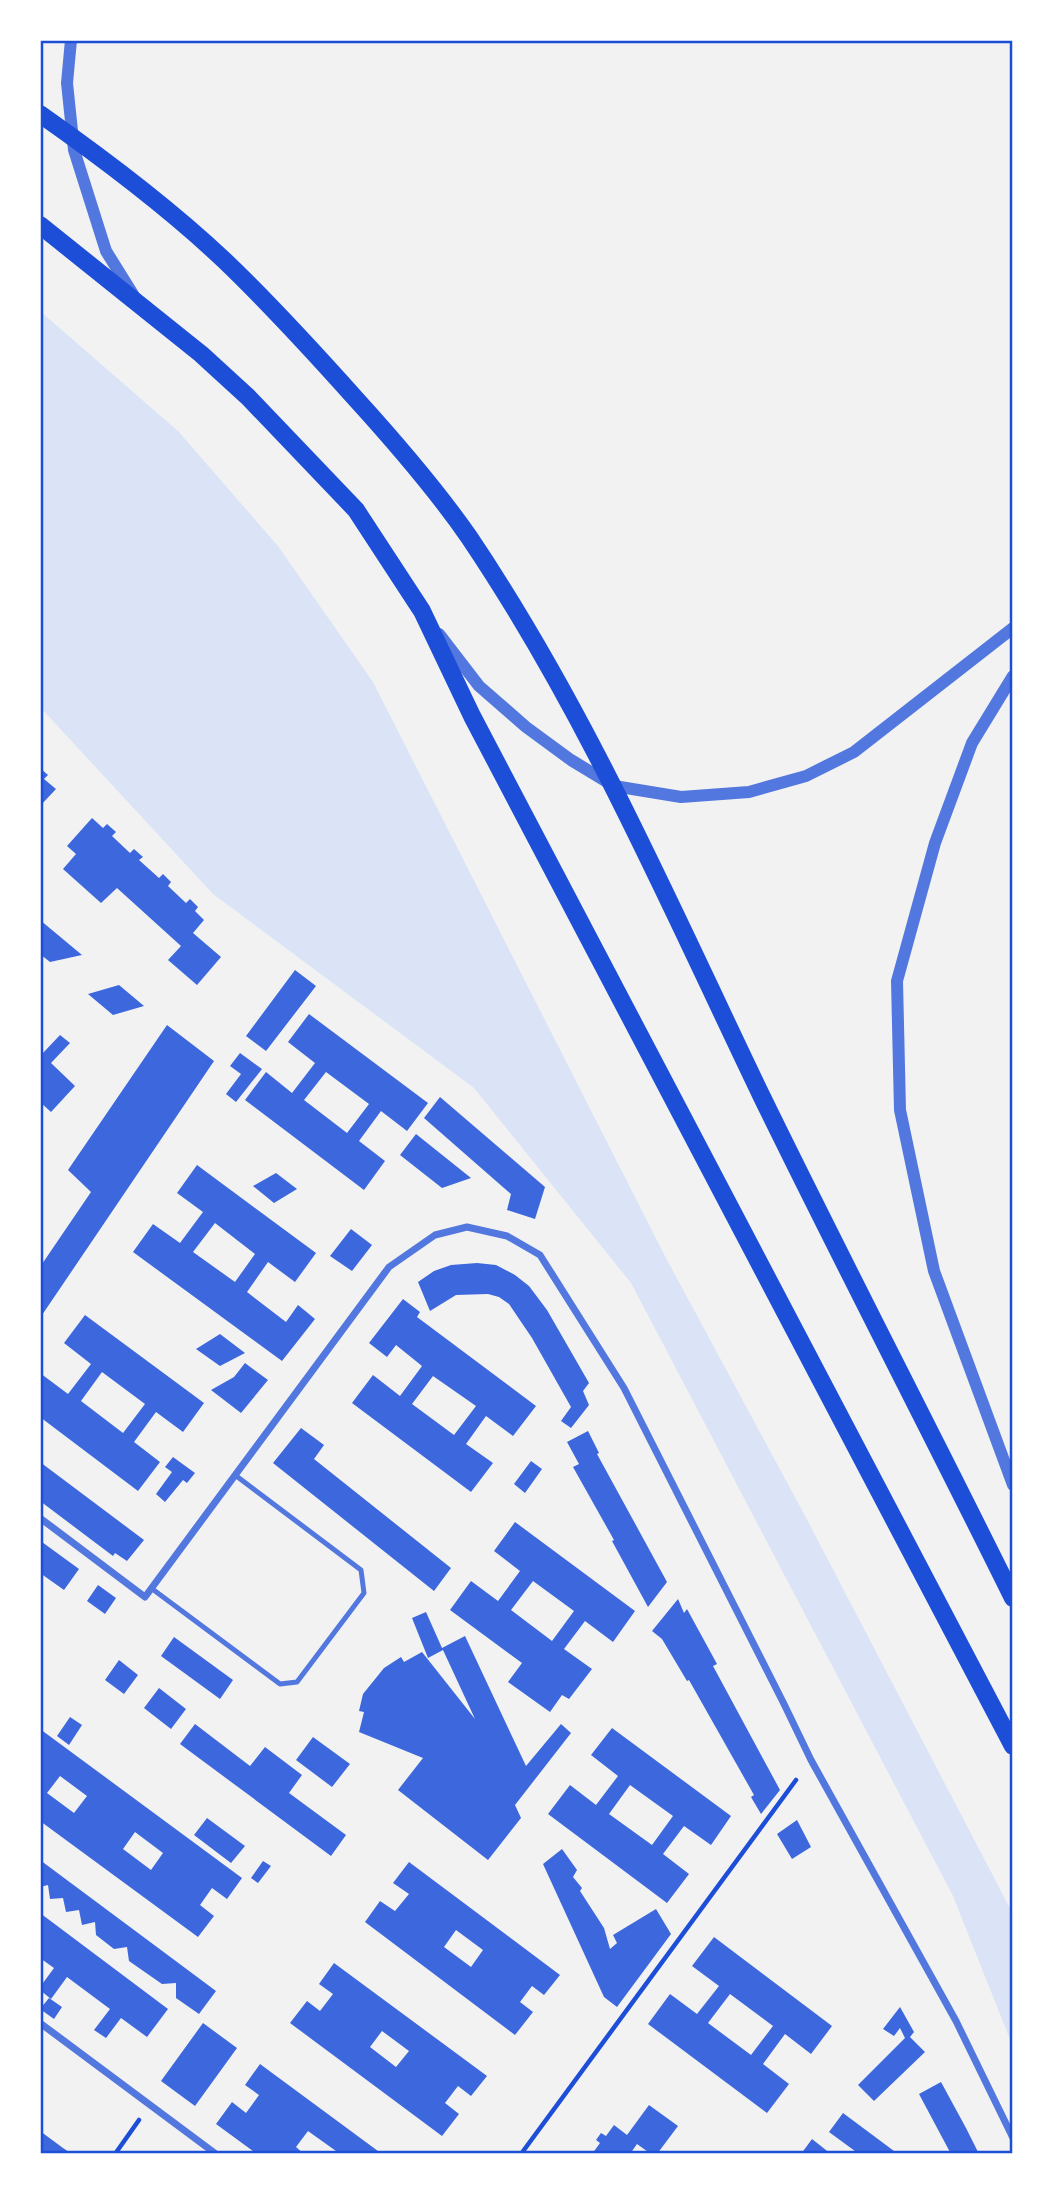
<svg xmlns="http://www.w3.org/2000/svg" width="1053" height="2194" viewBox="0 0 1053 2194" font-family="Arial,sans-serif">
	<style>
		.green { fill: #dbe4f7 }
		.building { fill: #3d67dc; fill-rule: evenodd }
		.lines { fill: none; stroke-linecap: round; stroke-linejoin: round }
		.path { stroke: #1d4ed8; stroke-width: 4.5 }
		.service { stroke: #5277de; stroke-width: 5 }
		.minor { stroke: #5277de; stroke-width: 7 }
		.tertiary { stroke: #5277de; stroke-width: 12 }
		.primary { stroke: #1d4ed8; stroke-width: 18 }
		.neatline { fill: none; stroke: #1d4ed8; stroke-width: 2.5 }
	</style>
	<rect width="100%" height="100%" fill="#f2f2f2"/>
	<path class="green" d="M40,311L178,431L278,546L373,682L666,1258L803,1512L1013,1914V2047L953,1896L631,1283L474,1088L213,894L40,707Z"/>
	<path class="building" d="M40,768L48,775L44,779L56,789L40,806Z
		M92,818L103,828L107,824L116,832L112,836L130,853L134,849L143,857L139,860L159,878L163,874L171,882L168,886L186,903L190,899L198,907L195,911L204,920L193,933L221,957L197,985L168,960L181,946L117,888L101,903L63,869L76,854L67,846Z
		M40,920L82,955L50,962L40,954Z
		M295,970L316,986L266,1051L246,1036Z
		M119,985L144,1006L113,1015L88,994Z
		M309,1014L428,1103L407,1131L381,1111L359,1141L385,1161L364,1190L245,1100L266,1072L292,1093L315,1063L288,1042ZM326,1072L369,1104L347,1133L304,1100Z
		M167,1025L214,1061L40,1318V1267L91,1192L68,1170Z
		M60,1035L70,1043L51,1063L75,1086L51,1112L40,1102V1053L42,1054Z
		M240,1053L262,1069L236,1102L226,1094L241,1074L230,1066Z
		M440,1097L545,1187L535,1219L507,1210L511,1194L424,1118Z
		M416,1134L471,1178L442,1188L400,1155Z
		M197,1165L316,1253L295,1282L268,1262L247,1292L286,1322L298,1305L315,1319L282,1361L133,1252L153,1224L180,1243L203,1212L177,1193ZM215,1223L255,1254L235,1282L193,1252Z
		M276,1173L297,1189L274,1203L253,1186Z
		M351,1229L372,1245L352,1271L330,1256Z
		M477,1263L496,1265L515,1275L529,1286L547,1310L589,1383L583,1391L589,1405L571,1428L561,1421L571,1407L532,1338L509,1304L499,1297L488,1294L456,1295L430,1311L418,1282L434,1271L451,1265Z
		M403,1299L420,1312L417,1317L536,1406L513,1436L486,1416L466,1444L493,1463L471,1492L352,1403L373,1375L400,1396L422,1366L396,1345L387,1357L369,1343ZM433,1376L476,1406L454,1435L412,1404Z
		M85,1315L204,1403L183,1432L156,1412L134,1442L160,1462L138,1491L40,1417V1373L68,1394L91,1364L64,1343ZM102,1372L145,1404L123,1433L81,1401Z
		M220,1334L245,1353L220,1366L196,1349Z
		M245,1363L268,1380L241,1413L211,1390L234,1377Z
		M301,1428L324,1445L314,1459L451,1568L434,1591L273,1463Z
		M588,1431L599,1453L597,1454L667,1582L648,1607L612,1541L614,1540L573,1467L579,1464L567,1442Z
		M173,1457L195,1473L187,1483L183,1480L165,1502L156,1494L172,1472L165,1467Z
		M531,1461L542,1469L525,1493L514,1484Z
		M40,1462L144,1540L127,1561L115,1553L113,1556L40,1501Z
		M515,1522L635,1611L613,1642L585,1621L564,1649L592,1669L569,1699L562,1695L550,1712L508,1682L522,1663L450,1610L471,1581L498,1601L520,1571L494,1551ZM533,1581L574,1611L552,1641L511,1610Z
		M42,1542L79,1569L64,1590L40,1573Z
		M98,1585L116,1598L105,1614L87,1601Z
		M678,1599L684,1613L687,1609L717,1664L713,1666L780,1790L761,1814L751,1797L754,1795L689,1680L687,1681L662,1639L652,1631Z
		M426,1612L442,1648L465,1636L526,1766L561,1724L571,1733L515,1805L521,1818L488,1860L398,1790L423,1758L359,1732L364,1712L359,1711L363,1694L384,1668L401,1657L404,1662L422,1652L475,1719L443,1650L428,1658L412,1618Z
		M174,1637L233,1680L220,1699L161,1656Z
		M119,1660L138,1675L124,1694L105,1680Z
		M159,1688L186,1709L171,1729L144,1708Z
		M70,1717L82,1725L69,1745L57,1736Z
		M195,1724L250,1766L265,1747L302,1775L289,1793L346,1835L331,1856L180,1744Z
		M612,1728L731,1816L711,1845L684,1826L663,1854L689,1874L667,1903L548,1814L570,1785L596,1805L618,1776L591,1755ZM630,1785L673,1816L652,1845L609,1814Z
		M40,1729L242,1878L227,1899L212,1888L200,1905L214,1916L198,1937L40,1821ZM60,1776L87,1796L74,1813L47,1793ZM135,1832L163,1853L151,1870L123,1849Z
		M313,1737L350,1764L332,1787L296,1760Z
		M207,1818L245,1846L231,1863L194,1835Z
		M797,1820L811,1847L792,1859L777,1834Z
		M562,1849L577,1870L573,1877L582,1888L580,1891L604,1928L610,1949L617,1943L613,1935L656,1909L671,1934L617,2007L604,1997L543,1864Z
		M40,1860L216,1991L199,2014L176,1998V1983L162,1984L129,1961L127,1947L114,1949L96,1935L95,1922L82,1925L79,1910L66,1912L63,1898L50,1899L48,1885L40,1887Z
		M263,1861L271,1866L258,1883L251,1878Z
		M409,1862L560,1975L544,1995L532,1986L520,2002L533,2012L515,2035L365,1922L380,1901L395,1911L409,1894L393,1883ZM456,1930L483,1950L471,1967L444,1947Z
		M40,1913L168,2009L147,2037L121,2018L106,2038L94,2030L110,2009L67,1977L51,1999L40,1990V1987L54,1968L40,1958Z
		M714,1937L832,2026L811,2054L785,2034L763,2064L789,2084L767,2113L648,2024L670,1994L697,2014L719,1986L692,1966ZM730,1994L773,2026L751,2055L708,2023Z
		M334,1963L487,2076L471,2096L458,2086L445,2103L459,2114L442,2136L290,2023L307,2001L320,2011L333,1994L319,1984ZM382,2031L409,2051L396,2067L370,2047Z
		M49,1998L62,2007L54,2019L40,2009Z
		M900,2007L914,2032L910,2037L925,2052L874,2101L858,2085L905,2038L900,2028L894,2036L883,2029Z
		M203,2023L237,2048L195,2106L161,2081Z
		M260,2064L382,2154H334L336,2151L308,2131L296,2147L304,2154H257L216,2124L232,2102L246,2113L259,2095L245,2085Z
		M941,2082L966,2128L979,2154H951L919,2094Z
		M649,2105L678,2126L657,2154H651L637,2144L630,2154H592L600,2143L596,2140L601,2133L606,2136L614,2125L627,2135Z
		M843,2113L898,2154H859L829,2132Z
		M40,2131L63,2148L72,2154H40Z
		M812,2139L831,2154H801Z"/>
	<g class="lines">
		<path class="path" d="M115,2154L139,2120
			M521,2154L796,1780"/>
		<path class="service" d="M151,1588L280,1684L297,1682L364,1593L361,1570L235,1475"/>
		<path class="minor" d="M40,1518L145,1597L389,1267L435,1235L467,1227L507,1236L540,1255L624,1388L784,1704L811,1760L956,2021L1013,2138
			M40,2023L216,2154"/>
		<path class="tertiary" d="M71,40L67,83L74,150L106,251L134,296
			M439,634L479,686L526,727L571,760L614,786L681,797L749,792L806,776L854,752L1013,628
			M1013,676L972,743L935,843L897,981L900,1110L934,1271L1013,1485"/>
		<path class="primary" d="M40,114C104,159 168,207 224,260C270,304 312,350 355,398C395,442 435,488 469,537C587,712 671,908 762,1097C844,1265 930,1430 1013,1598
			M40,225L201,354L248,397L356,510L422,611L472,716L1013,1746"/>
	</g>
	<rect width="1053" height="2194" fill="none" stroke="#ffffff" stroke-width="84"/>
	<rect x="42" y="42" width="969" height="2110" class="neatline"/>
</svg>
